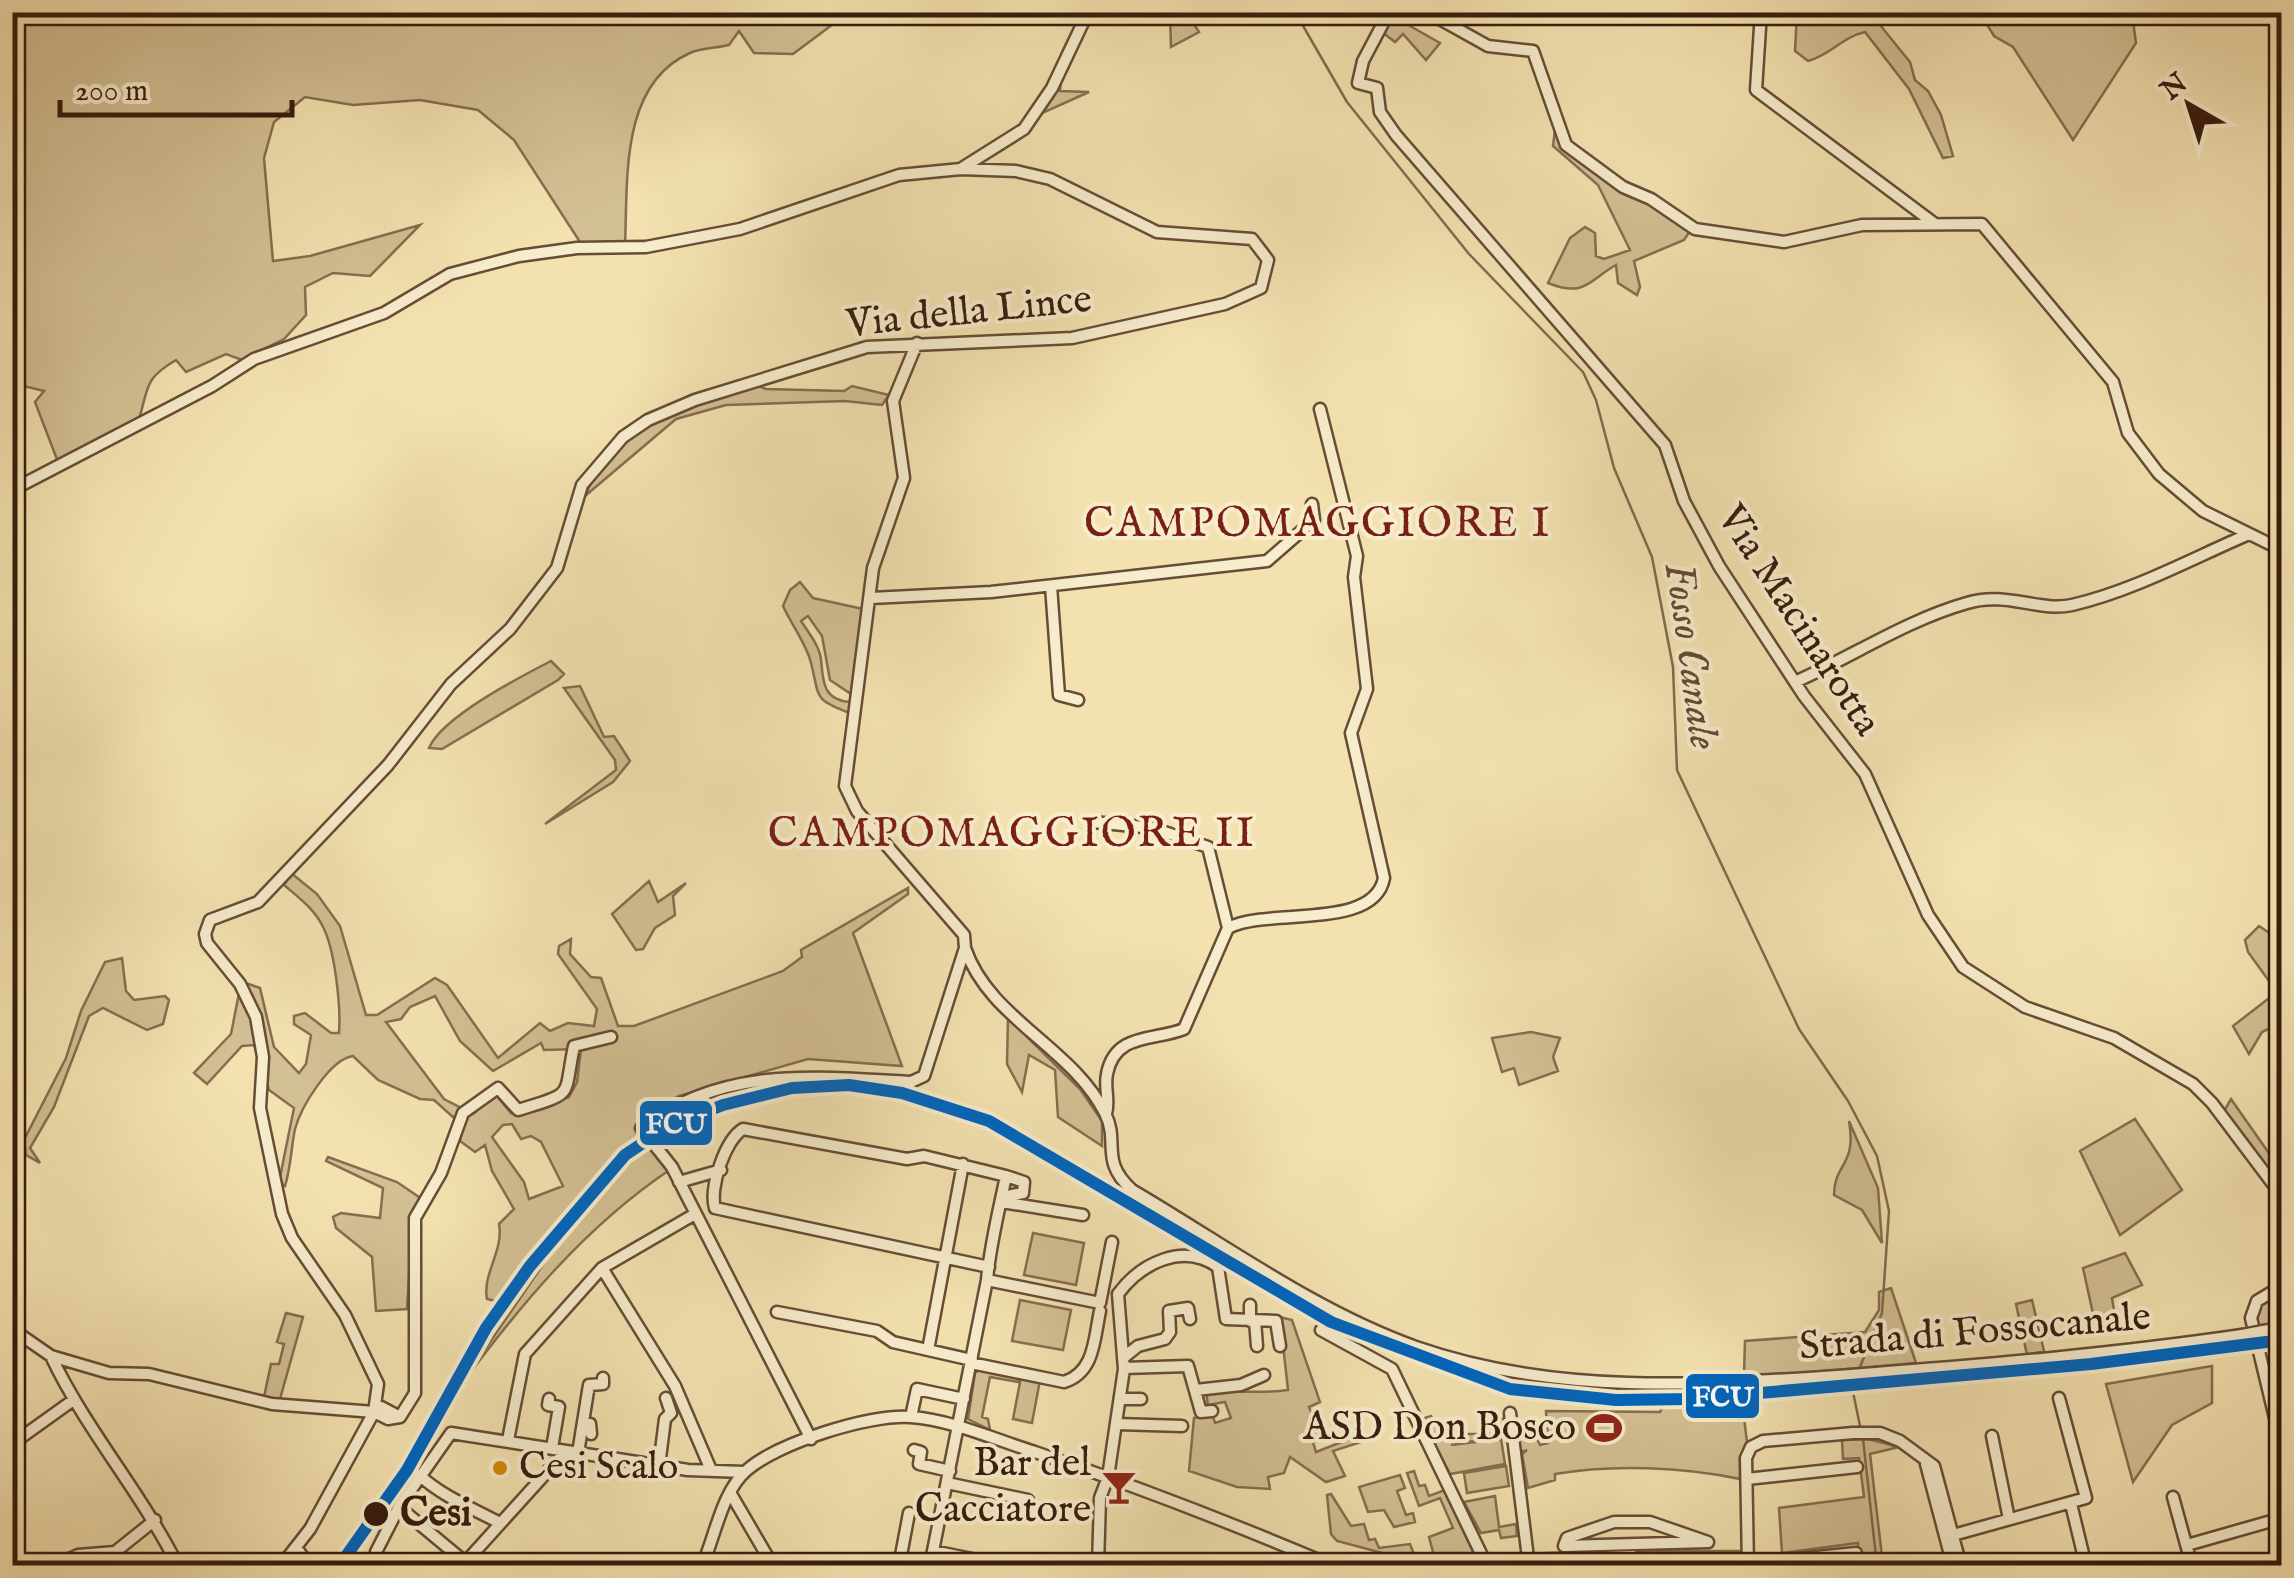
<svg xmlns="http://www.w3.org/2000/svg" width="2294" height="1578" viewBox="0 0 2294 1578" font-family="'IM FELL English',serif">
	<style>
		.green { fill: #d3c094; stroke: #856e50; stroke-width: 2.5; fill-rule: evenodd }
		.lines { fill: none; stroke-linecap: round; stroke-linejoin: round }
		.stream { stroke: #816a4e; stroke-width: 2.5 }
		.minor-casing { stroke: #664d36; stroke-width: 15 }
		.minor { stroke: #f7eccc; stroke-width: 10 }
		.minor-bridge-casing { stroke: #664d36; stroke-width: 15; stroke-linecap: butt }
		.minor-bridge { stroke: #f7eccc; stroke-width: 10 }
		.rail-1-casing { stroke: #f7eccc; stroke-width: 20 }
		.rail-1 { stroke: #0065bd; stroke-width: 12 }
		.bus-dot { fill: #d18a03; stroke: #f7eccc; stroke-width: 4 }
		.stop-dot { fill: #371b0d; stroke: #f7eccc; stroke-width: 4 }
		.labels { text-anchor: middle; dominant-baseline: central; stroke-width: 8; stroke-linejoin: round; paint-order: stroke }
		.bus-label { font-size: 38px; fill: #371b0d; stroke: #f7eccc; text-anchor: start }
		.street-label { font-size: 40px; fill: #371b0d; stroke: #f7eccc }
		.poi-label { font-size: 40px; fill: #371b0d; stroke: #f7eccc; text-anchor: end }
		.stop-label { font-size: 40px; font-weight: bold; fill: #371b0d; stroke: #f7eccc; text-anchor: start }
		.neighbourhood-label { font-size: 42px; letter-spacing: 2.5px; fill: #7a1f14; stroke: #f7eccc }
		.water-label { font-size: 42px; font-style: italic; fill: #624933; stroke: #f7eccc }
		.line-badge { stroke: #f7eccc; stroke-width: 4 }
		.badge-label { font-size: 28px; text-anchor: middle; font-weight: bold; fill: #fff }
	</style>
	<rect width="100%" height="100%" fill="#f3e2b0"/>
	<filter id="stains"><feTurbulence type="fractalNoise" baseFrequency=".002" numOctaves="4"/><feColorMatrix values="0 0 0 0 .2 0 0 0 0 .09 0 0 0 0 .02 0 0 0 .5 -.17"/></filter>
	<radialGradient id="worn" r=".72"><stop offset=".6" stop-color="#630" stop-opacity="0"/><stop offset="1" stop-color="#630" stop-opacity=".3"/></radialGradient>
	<path class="green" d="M13,13H848L793,54L754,53L739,31L729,45C717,48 701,48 690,53C619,84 628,182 625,245L580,242L514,140L478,110L420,100L353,105L305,97L274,122L264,158L273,261L310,256L420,225L370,276L333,273L305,287L306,315L284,339L242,360L226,354L186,372L176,360C144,379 149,386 139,419L58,462L35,402L44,391L20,385L13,389Z
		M1797,13H1877L1876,20L1910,62L1915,80L1928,91L1941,115L1953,156L1943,158L1909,89L1865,32C1842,37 1831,55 1808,61L1795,51Z
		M1980,13H2132L2136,43L2073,140L2013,47L1994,36Z
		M1187,14L1199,32L1171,47L1170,15Z
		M1392,15L1408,16L1405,23L1440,43L1426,60L1403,34L1395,42L1382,32Z
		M1061,79L1060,91L1089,92L1038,115Z
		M1555,130L1635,196L1690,231L1684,240L1634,261L1640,287L1637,295L1618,283L1616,265C1589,280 1585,298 1548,283L1570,238L1585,227L1595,233L1596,256L1604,259L1630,250L1598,185L1553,146Z
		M752,384L766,389L844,391L852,386L889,395L882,405L845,401L726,405L676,419L585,496C613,426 687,407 752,384Z
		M800,582L813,598L863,609L851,694L830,680L822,636L808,616L801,621C808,632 819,645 821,659C823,680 822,700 850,702V713C812,699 820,697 811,663C807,645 791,624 783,606L790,590Z
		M551,661L564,674L558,680L442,749L429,748C442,717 520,677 551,661Z
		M580,686L604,737L614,736L630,761L613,782L545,824L616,770L615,760L564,688Z
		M291,873L317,894L340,926L366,1015H377L435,978L447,985L498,1058L540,1023L550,1031L568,1023L594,1026L597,1009L558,954L559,946L571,939L570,954L591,977L601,978L618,1026H634L783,971L802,957L801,950L908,888V894L853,933L902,1066L808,1059L679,1096L650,1112L645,1121L649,1131C597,1185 541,1235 500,1302L487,1299C482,1274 504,1251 499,1224L514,1209L492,1171L485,1145L475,1152L460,1141L463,1126L434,1100L420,1099L378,1080L353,1056C330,1059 301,1107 295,1129C291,1148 291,1167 285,1186L279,1182L294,1108L269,1090L254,1045L242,1046L207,1084L194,1073L231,1034L239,993L246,983L260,988L274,1047L299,1073L306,1064L311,1035L294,1024V1016L305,1013L331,1033H339C341,1007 335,948 322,925C314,909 298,897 284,885ZM435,996L460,1041L493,1071L541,1043L544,1050L581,1049L577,1082L569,1097L522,1115L511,1113L495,1094L473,1114L444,1099L386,1022L401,1019L410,1007ZM512,1124L521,1139L531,1136L541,1142L563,1186L529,1199L524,1182L492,1137L503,1125Z
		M649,881L658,902L686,883L673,896L675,915L655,928L643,949L636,950L612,914Z
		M2259,926L2281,941V1023L2262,1032L2249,1054L2233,1026L2277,992L2248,952L2245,940Z
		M122,958L126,991L134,1000L165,996L169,1000L163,1024L147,1030L103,1008L89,1016L54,1107L30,1148L40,1163L26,1155L24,1140L66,1058L81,1011L105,962Z
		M1008,1018L1080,1089L1102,1121V1146L1058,1117L1055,1070L1029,1055L1022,1092L1007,1064Z
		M1531,1032L1560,1038L1553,1057L1558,1071L1519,1085L1514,1068L1502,1072L1492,1038Z
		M2231,1099L2280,1169L2268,1175L2224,1111Z
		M2135,1119L2182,1190L2120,1235L2080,1151Z
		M1849,1121L1878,1188L1882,1243L1862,1210L1834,1195C1834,1163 1857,1166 1849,1121Z
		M653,1143L671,1169C584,1227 517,1309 455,1393L577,1215L608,1178Z
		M328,1157L397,1182L419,1197L412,1229L407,1309L376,1311L372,1257L336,1228L333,1217L341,1213L380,1218L383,1188L326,1161Z
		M1033,1233L1084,1243L1076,1285L1024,1275Z
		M2125,1253L2142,1285L2112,1298L2115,1317L2095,1323L2083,1268Z
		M1891,1288L1916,1363L1731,1379V1375L1744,1374L1745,1341L1865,1332L1879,1310V1292Z
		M2281,1292V1322L2257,1327L2258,1307Z
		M1020,1300L1071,1310L1063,1350L1012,1341Z
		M2032,1300L2044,1351L2027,1355L2016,1304Z
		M286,1313L303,1317L280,1399L264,1397L271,1364H279L284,1344L277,1342Z
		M1280,1317L1292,1320L1320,1402L1309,1407L1322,1439L1313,1442L1316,1452L1362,1434L1364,1441L1333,1451L1345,1476L1326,1482L1290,1457L1284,1473L1268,1477L1270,1489L1237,1487L1189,1471L1194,1418L1213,1416L1215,1423L1231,1418L1225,1402L1208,1405L1206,1392C1236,1390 1259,1394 1288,1390Z
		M2212,1366V1403L2172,1425L2133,1482L2106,1384Z
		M980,1369L1019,1376L1018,1382L990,1377L982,1417L988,1419L990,1430L968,1419L975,1373Z
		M1021,1377L1040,1380L1032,1423L1013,1419Z
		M1742,1401L1747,1442L1740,1459V1479C1683,1467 1612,1464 1555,1474V1480L1528,1488L1522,1454L1527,1450L1518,1453L1514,1426L1531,1425L1540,1445L1548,1443L1546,1411L1660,1412L1663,1405Z
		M1431,1416L1441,1434H1494L1499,1417L1504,1420L1508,1435L1451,1445L1501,1439L1505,1464L1450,1474L1422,1419Z
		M1868,1439L1899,1447L1870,1454L1883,1565H1858V1543L1782,1553L1779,1508L1864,1497L1859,1458L1843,1459L1842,1440Z
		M1506,1466L1509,1486L1467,1493L1464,1473Z
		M1414,1471L1419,1486L1425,1485L1429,1496L1445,1490L1479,1565H1392L1390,1555L1337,1541L1331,1534L1327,1495L1331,1494L1351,1526L1364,1524L1369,1540L1375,1539L1379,1548L1410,1544L1415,1557L1433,1552L1429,1537L1453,1528L1440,1498L1419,1506L1407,1473Z
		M1400,1475L1405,1488L1397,1491L1406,1515L1413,1513L1415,1522L1394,1527L1384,1510L1368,1512L1359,1487Z
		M1495,1496L1499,1527L1516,1524L1517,1536L1501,1538L1499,1530L1481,1533L1464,1502Z
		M1639,1551H1743V1565H1639Z"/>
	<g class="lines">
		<path class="stream" d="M1295,12L1347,102L1469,254L1583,372L1596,400L1614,468L1652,557L1673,667L1677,770L1799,1029L1848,1101L1877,1156L1889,1211L1882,1313L1860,1367
			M1853,1392L1860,1426
			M1863,1439L1877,1566"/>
		<defs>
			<path id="minor" d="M1389,12L1363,61L1358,83L1377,88L1380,112L1396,135L1665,445L1684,501L1719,566L1804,696L1865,774L1928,915L1963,967L2025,1007L2114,1038L2193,1084L2212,1103L2282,1196
				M1427,12L1488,46L1533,51L1566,145L1623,187L1651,199L1695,229L1784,242L1862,225L1982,224L2113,382L2128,433L2159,474L2203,511L2282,550
				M1761,12L1756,90L1935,224
				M962,168L1024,129L1052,88L1088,12
				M12,490L212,386L254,359L384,313L450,274L519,256L577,248L646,247L740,229L899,175L961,169L1016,171L1050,179L1157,232L1252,239L1268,260L1261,288L1225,304L1072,338L867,347L695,400L648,420L623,437L582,485L557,568L510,629L451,684L388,765L258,902L210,920L205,934L207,943L240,984L256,1017L263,1057L260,1108L282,1214L292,1238L345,1315L378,1384L374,1412L310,1529L281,1566
				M1051,586L1059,695L1078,700
				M871,598L991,592L1267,561L1314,520L1312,504
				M1795,682C1853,656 1907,620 1967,603C2006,591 2039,612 2072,605C2133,591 2193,558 2249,534
				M1093,822L1153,828L1208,847L1228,928L1184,1029C1155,1041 1115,1032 1107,1074C1104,1088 1110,1100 1106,1114
				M1228,928C1268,907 1374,931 1384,878L1351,733L1367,689L1354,577L1357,556L1320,409
				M965,948C989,1019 1072,1047 1105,1113C1120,1143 1099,1160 1132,1190C1224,1244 1315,1311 1416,1347C1557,1396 1705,1385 1851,1375C1982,1365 2112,1354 2242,1335
				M679,1182L721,1170
				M1002,1202L1083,1215
				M989,1267L715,1208C709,1188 725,1140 743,1129L907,1159L924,1156L1006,1176
				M602,1268L675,1386L711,1470
				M987,1280L1100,1303L1112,1242
				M2282,1286L2257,1301L2251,1318L2282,1447
				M1250,1305V1321
				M777,1312L877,1331L893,1342L972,1360
				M1255,1321L1257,1346
				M12,1329L51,1356L109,1373L149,1374L272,1404L374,1412L381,1407L400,1417
				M1321,1330L1392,1369L1487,1566
				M2263,1331L2282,1328
				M928,1350L963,1164
				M51,1356C86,1430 141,1492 178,1566
				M1123,1358L1138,1346L1165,1339L1170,1332L1169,1311L1188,1308L1190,1319
				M971,1363L1064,1382C1095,1372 1094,1339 1100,1311
				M1124,1368L1188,1366L1201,1412L1212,1411
				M1196,1390L1241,1385L1264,1375
				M549,1399L548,1405L559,1407L552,1448
				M1122,1399H1141
				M374,1412L388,1419L400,1417L415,1393V1218L441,1173L463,1113L498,1088L518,1110C576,1092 563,1099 574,1046L611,1037
				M1510,1413L1529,1566
				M911,1417L917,1389L964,1399
				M583,1423L590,1424L591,1434
				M1117,1424L1182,1426
				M1992,1436L2009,1519
				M811,1439L672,1167L641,1128C724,1065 815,1077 911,1082L924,1076L965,948L964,935L857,811L845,786L873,568L904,478L893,401L917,343
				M508,1440L525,1354L602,1268L695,1214
				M12,1444L72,1401
				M914,1450L921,1452L919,1464L950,1471
				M578,1453L589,1385L603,1384V1378
				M1926,1464L1953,1566
				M659,1466L665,1419L671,1413L666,1398
				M419,1475C445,1498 470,1507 500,1523
				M1747,1479L1857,1467
				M947,1483L1028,1500
				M731,1494L773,1566
				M2173,1497L2192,1566
				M2071,1504L2086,1566
				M399,1507L465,1562
				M1614,1522H1650L1708,1542L1564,1546L1567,1538Z
				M1946,1537L2086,1498L2059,1398
				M2187,1545L2282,1518
				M296,1547L309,1566
				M933,1551L1006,1566
				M376,1552L399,1507L451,1433L688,1470L744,1472
				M1528,1560L1633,1556
				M629,1564L633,1566
				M1748,1564L1856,1553
				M54,1566L78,1555L115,1552L155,1520
				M462,1566L566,1451
				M702,1566C715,1537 722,1491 747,1470C778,1443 869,1414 911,1417C952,1420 996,1440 1035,1452C1136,1486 1234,1524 1333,1566
				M899,1566L909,1513
				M930,1566L987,1280C990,1245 999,1210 1006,1176L1024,1182L1023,1193L1002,1197
				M1098,1566L1100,1498L1108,1477L1124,1369L1118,1294C1141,1263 1183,1242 1218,1267L1226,1319L1276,1321L1280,1346
				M1748,1566L1746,1458L1751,1447L1763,1441L1853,1433H1880L1900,1441L1934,1466L1961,1566"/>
		</defs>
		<use href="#minor" class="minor-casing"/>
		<use href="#minor" class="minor"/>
		<defs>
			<path id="minor-bridge" d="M2242,1335L2263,1331"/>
		</defs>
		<use href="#minor-bridge" class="minor-bridge-casing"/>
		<use href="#minor-bridge" class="minor-bridge"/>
		<defs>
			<path id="rail-1" d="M339,1566L407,1470L486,1328L530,1266L625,1155L667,1127L723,1105L792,1088L849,1085L902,1093L989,1121L1331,1322L1510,1389L1616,1400L1691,1399L2091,1364L2282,1340"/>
		</defs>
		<use href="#rail-1" class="rail-1-casing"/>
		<use href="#rail-1" class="rail-1"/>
	</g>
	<defs>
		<symbol id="stadium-bare" viewBox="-9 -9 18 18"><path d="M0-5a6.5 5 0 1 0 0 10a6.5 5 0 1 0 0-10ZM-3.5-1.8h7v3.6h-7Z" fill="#8f2418" stroke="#f7eccc" stroke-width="2.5" paint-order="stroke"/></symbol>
		<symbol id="bar-bare" viewBox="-9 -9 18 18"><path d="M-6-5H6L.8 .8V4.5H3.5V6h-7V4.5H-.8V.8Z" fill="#8f2418" stroke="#f7eccc" stroke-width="2.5" paint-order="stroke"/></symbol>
	</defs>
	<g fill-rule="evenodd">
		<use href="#stadium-bare" x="1579" y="1403" width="50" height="50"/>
		<use href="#bar-bare" x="1094" y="1462" width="50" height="50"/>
	</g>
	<circle class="bus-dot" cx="500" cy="1468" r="9"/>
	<circle class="stop-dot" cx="376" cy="1514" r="14"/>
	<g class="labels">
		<g class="bus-label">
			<text x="519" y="1468">Cesi Scalo</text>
		</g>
		<g class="street-label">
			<text transform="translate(969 313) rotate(-6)">Via della Lince</text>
			<text transform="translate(1798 621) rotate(57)">Via Macinarotta</text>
			<text transform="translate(1975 1333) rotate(-5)">Strada di Fossocanale</text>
		</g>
		<g class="poi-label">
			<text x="1576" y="1428">ASD Don Bosco</text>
			<text x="1091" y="1464">Bar del<tspan x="1091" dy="46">Cacciatore</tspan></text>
		</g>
		<g class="stop-label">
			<text x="400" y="1514">Cesi</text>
		</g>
		<g class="neighbourhood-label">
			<text x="1318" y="524">CAMPOMAGGIORE I</text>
			<text x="1012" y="834">CAMPOMAGGIORE II</text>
		</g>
		<g class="water-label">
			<text transform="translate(1690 656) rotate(82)">Fosso Canale</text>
		</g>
	</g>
	<g class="line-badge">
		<rect x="638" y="1099" width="76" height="48" rx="10" fill="#0065bd"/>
		<rect x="1684" y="1372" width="77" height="48" rx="10" fill="#0065bd"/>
	</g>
	<g class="badge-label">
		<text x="676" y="1133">FCU</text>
		<text x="1723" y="1406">FCU</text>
	</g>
	<rect width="2294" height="1578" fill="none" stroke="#f3e2b0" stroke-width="50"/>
	<rect x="15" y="15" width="2264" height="1548" fill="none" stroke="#371b0d" stroke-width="5"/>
	<rect x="25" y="25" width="2244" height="1528" fill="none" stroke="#371b0d" stroke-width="2.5"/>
	<g transform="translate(2189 105) rotate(321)" stroke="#f7eccc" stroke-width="8" paint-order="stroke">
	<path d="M0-8L18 38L0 25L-18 38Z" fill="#371b0d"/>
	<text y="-15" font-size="28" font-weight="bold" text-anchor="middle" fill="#371b0d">N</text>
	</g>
	<path d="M60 100v15h232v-15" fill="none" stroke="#371b0d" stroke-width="5"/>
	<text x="75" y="100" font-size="30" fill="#371b0d" stroke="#f7eccc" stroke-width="8" paint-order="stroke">200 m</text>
	<rect width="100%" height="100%" filter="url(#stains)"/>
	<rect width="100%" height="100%" fill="url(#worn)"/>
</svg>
